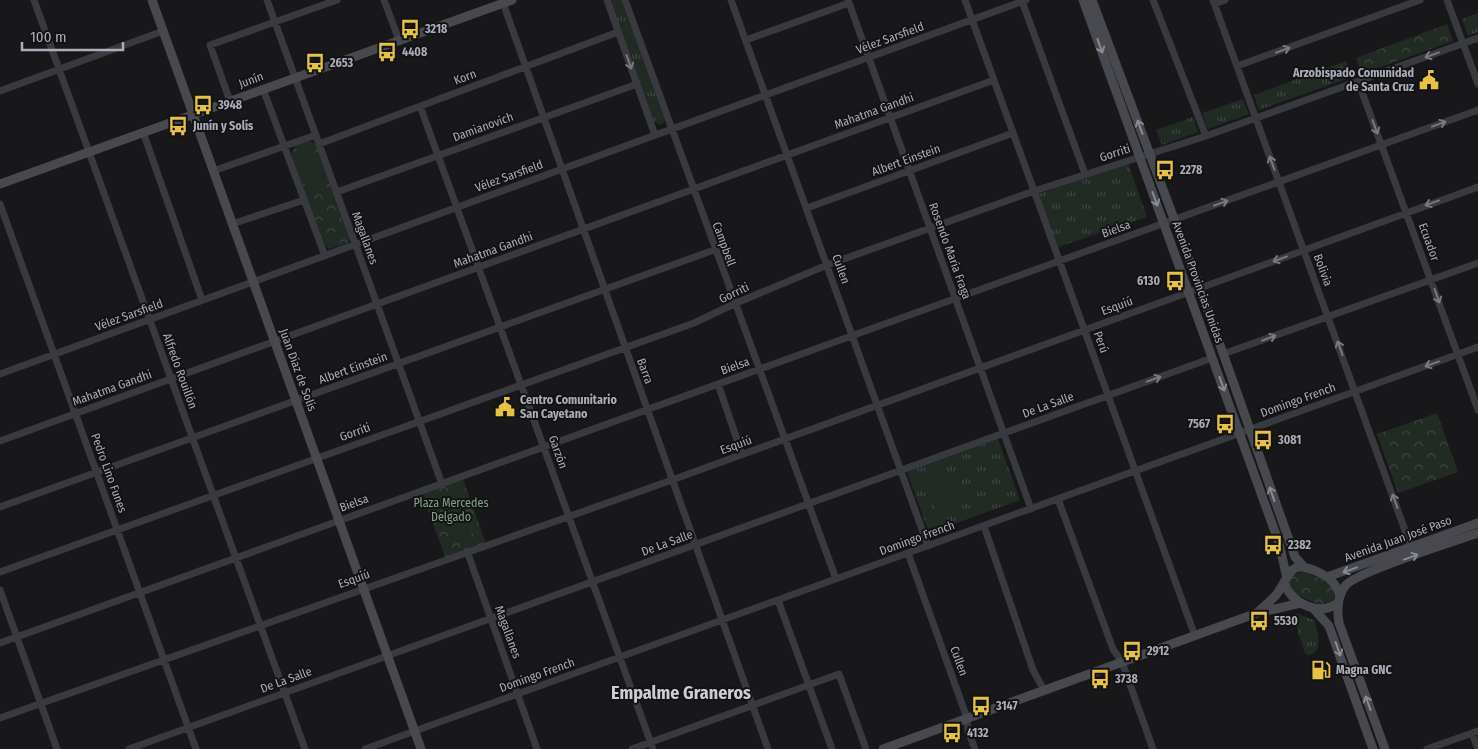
<svg xmlns="http://www.w3.org/2000/svg" width="1478" height="749" viewBox="0 0 1478 749" font-family="'Fira Sans Condensed',sans-serif">
	<style>
		.grass { fill: url(#grass-tufts) }
		.forest { fill: url(#forest-crowns) }
		.garden { fill: #222a24 }
		.lines { fill: none; stroke-linecap: round; stroke-linejoin: round }
		.minor { stroke: #393a3f; stroke-width: 7 }
		.secondary { stroke: #48494f; stroke-width: 9 }
		.oneway { stroke: #888b94 }
		.oneway2 { stroke: #787a82 }
		.labels { text-anchor: middle; dominant-baseline: central; stroke-width: 4; stroke-linejoin: round; paint-order: stroke }
		.poi-label { font-size: 12px; font-weight: bold; fill: #abaeb9; stroke: #131315; text-anchor: start }
		.street-label { font-size: 12px; fill: #abaeb9; stroke: #131315 }
		.park-label { font-size: 12px; fill: #84a389; stroke: #131315 }
		.district-label { font-size: 18px; font-weight: bold; fill: #ccced5; stroke: #131315 }
	</style>
	<defs>
		<pattern id="grass-tufts" width="24" height="20" patternUnits="userSpaceOnUse" patternTransform="scale(1.25)"><rect width="24" height="20" fill="#222a24"/><path d="M3 7l-1-3M5 7V3M7 7l1-3M15 17l-1-3M17 17v-4M19 17l1-3" fill="none" stroke="#3f4642"/></pattern>
		<pattern id="forest-crowns" width="20" height="18" patternUnits="userSpaceOnUse" patternTransform="scale(1.25)"><rect width="20" height="18" fill="#222a24"/><path d="M2 6a3 3 0 1 1 6 0M12 15a3 3 0 1 1 6 0" fill="none" stroke="#3f4642"/></pattern>
	</defs>
	<rect width="100%" height="100%" fill="#18181a"/>
	<path class="grass" d="M610,0H621L664,117L665,121L660,125L653,121Z
		M1478,13V32L1468,36L1462,19Z
		M1346,61L1352,77L1259,110L1254,95Z
		M1243,99L1249,114L1208,129L1202,113Z
		M1193,117L1198,132L1162,145L1156,130Z
		M1128,163L1147,217L1058,247L1038,194Z
		M998,439L1020,500L929,533L907,472Z
		M1296,613L1314,620C1318,632 1324,653 1308,655L1305,653L1294,619Z"/>
	<path class="forest" d="M1447,24L1453,41L1361,74L1356,58Z
		M307,141L317,144L350,238L348,243L329,249L324,244L291,155L295,146Z
		M1437,413L1458,472L1398,493L1377,434Z
		M462,476L486,544L446,559L421,491Z
		M1304,572C1316,577 1338,583 1334,600L1320,605L1296,594L1288,583L1294,574Z"/>
	<path class="garden" d="M313,146L327,186L308,193L294,152Z
		M945,467L960,506L938,514L922,476Z
		M462,508L472,536L453,543L443,515Z"/>
	<g class="lines">
		<path class="minor" d="M34,0L305,749
			M267,0L442,484
			M384,0L399,40
			M502,0L768,749
			M607,0L655,135
			M625,0L836,579
			M731,0L928,546
			M848,0L1031,509
			M965,0L1195,636
			M1153,0L1206,136
			M1213,0L1411,547
			M1447,0L1478,84
			M1022,1L1085,174
			M1215,4L1225,0
			M746,40L849,3
			M1237,66L1420,0
			M1358,81L1478,410
			M263,89L325,256
			M0,91L163,31
			M230,101L210,45L337,0
			M420,106L653,749
			M143,132L202,300
			M319,144L618,32
			M213,171L316,135
			M337,192L637,84
			M0,204L196,749
			M807,208L1013,133
			M232,224L304,200
			M1223,354L1478,263
			M0,374L1026,0
			M718,384L742,454
			M0,441L994,80
			M1058,499L1113,649L1122,662L1153,749
			M0,507L714,250
			M984,526L1033,670L1044,690
			M467,551L537,749
			M908,553L967,718L968,731L975,749
			M0,572L694,323L734,304L827,265L1034,191L1206,136L1478,38
			M0,590L57,749
			M778,600L832,749
			M0,643L1478,110
			M0,718L672,480L1478,187
			M1472,733L1478,749
			M129,749L1212,358
			M365,749L1478,347
			M632,749L839,674L866,749
			M1427,749L1478,731"/>
		<path class="secondary" d="M152,0L421,749
			M1083,0L1279,543L1286,574
			M1092,0L1200,288L1295,557L1304,567
			M0,184L512,0
			M1327,577L1478,523
			M1284,583C1292,603 1318,617 1338,603
			M1313,608L1329,626L1373,749
			M1259,611C1264,606 1271,601 1276,595C1291,576 1287,557 1320,573C1331,578 1337,585 1340,596
			M883,749L1257,613L1301,603
			M1385,749L1339,623C1337,611 1337,597 1345,586C1355,572 1456,541 1478,533"/>
	</g>
	<defs><path id="oneway-shaft" d="M-6 0H5M1.5-3L5.5 0L1.5 3" fill="none" stroke-width="1.6" stroke-linecap="round" stroke-linejoin="round" transform="scale(1.25)"/></defs>
	<g class="oneway">
		<use href="#oneway-shaft" transform="translate(1100 46) rotate(70)"/>
		<use href="#oneway-shaft" transform="translate(1140 127) rotate(-110)"/>
		<use href="#oneway-shaft" transform="translate(1155 199) rotate(70)"/>
		<use href="#oneway-shaft" transform="translate(1222 384) rotate(70)"/>
		<use href="#oneway-shaft" transform="translate(1272 494) rotate(-109)"/>
		<use href="#oneway-shaft" transform="translate(1411 557) rotate(-20)"/>
		<use href="#oneway-shaft" transform="translate(1350 570) rotate(160)"/>
		<use href="#oneway-shaft" transform="translate(1338 649) rotate(71)"/>
		<use href="#oneway-shaft" transform="translate(1368 703) rotate(-110)"/>
	</g>
	<g class="oneway2">
		<use href="#oneway-shaft" transform="translate(1283 50) rotate(-20)"/>
		<use href="#oneway-shaft" transform="translate(1432 55) rotate(160)"/>
		<use href="#oneway-shaft" transform="translate(629 62) rotate(70)"/>
		<use href="#oneway-shaft" transform="translate(1439 124) rotate(-20)"/>
		<use href="#oneway-shaft" transform="translate(1375 127) rotate(70)"/>
		<use href="#oneway-shaft" transform="translate(1272 163) rotate(-110)"/>
		<use href="#oneway-shaft" transform="translate(1221 203) rotate(-20)"/>
		<use href="#oneway-shaft" transform="translate(1432 203) rotate(160)"/>
		<use href="#oneway-shaft" transform="translate(1280 259) rotate(160)"/>
		<use href="#oneway-shaft" transform="translate(1437 296) rotate(70)"/>
		<use href="#oneway-shaft" transform="translate(1269 338) rotate(-20)"/>
		<use href="#oneway-shaft" transform="translate(1340 348) rotate(-110)"/>
		<use href="#oneway-shaft" transform="translate(1432 364) rotate(160)"/>
		<use href="#oneway-shaft" transform="translate(1154 379) rotate(-20)"/>
		<use href="#oneway-shaft" transform="translate(1395 501) rotate(-110)"/>
	</g>
	<defs>
		<symbol id="bus-bare" viewBox="-9 -9 18 18"><path d="M-5-6H5V4H4V6H2V4H-2V6H-4V4H-5ZM-3.5-4V0h7V-4ZM-3.5 1.2v1.5H-2V1.2ZM2 1.2v1.5H3.5V1.2Z" fill="#e7c243" stroke="#131315" stroke-width="2.5" paint-order="stroke"/></symbol>
		<symbol id="civic-bare" viewBox="-9 -9 18 18"><path d="M-.6-6.5H3V-4.5H.6V-3L4-1V1h2V6H-6V1h2V-1L-.6-3ZM-1.2 2.5V6h2.4V2.5Z" fill="#e7c243" stroke="#131315" stroke-width="2.5" paint-order="stroke"/></symbol>
		<symbol id="fuel-bare" viewBox="-9 -9 18 18"><path d="M-5.5-6h7V0h2V4h1.3V-2.5L3-4.5l.8-.8L6-3V5H2.5V1h-1V6h-7ZM-4.2-4.7v3.2H.2V-4.7Z" fill="#e7c243" stroke="#131315" stroke-width="2.5" paint-order="stroke"/></symbol>
	</defs>
	<g fill-rule="evenodd">
		<use href="#bus-bare" x="396" y="15" width="28" height="28"/>
		<use href="#bus-bare" x="373" y="38" width="28" height="28"/>
		<use href="#bus-bare" x="301" y="49" width="28" height="28"/>
		<use href="#civic-bare" x="1415" y="66" width="28" height="28"/>
		<use href="#bus-bare" x="189" y="91" width="28" height="28"/>
		<use href="#bus-bare" x="164" y="112" width="28" height="28"/>
		<use href="#bus-bare" x="1151" y="156" width="28" height="28"/>
		<use href="#bus-bare" x="1161" y="267" width="28" height="28"/>
		<use href="#civic-bare" x="491" y="393" width="28" height="28"/>
		<use href="#bus-bare" x="1211" y="410" width="28" height="28"/>
		<use href="#bus-bare" x="1249" y="426" width="28" height="28"/>
		<use href="#bus-bare" x="1259" y="531" width="28" height="28"/>
		<use href="#bus-bare" x="1245" y="607" width="28" height="28"/>
		<use href="#bus-bare" x="1118" y="637" width="28" height="28"/>
		<use href="#fuel-bare" x="1307" y="656" width="28" height="28"/>
		<use href="#bus-bare" x="1086" y="665" width="28" height="28"/>
		<use href="#bus-bare" x="967" y="692" width="28" height="28"/>
		<use href="#bus-bare" x="938" y="719" width="28" height="28"/>
	</g>
	<g class="labels">
		<g class="poi-label">
			<text x="425" y="29">3218</text>
			<text x="402" y="52">4408</text>
			<text x="330" y="63">2653</text>
			<text x="1414" y="73" text-anchor="end">Arzobispado Comunidad<tspan x="1414" dy="14">de Santa Cruz</tspan></text>
			<text x="218" y="105">3948</text>
			<text x="193" y="126">Junín y Solís</text>
			<text x="1180" y="170">2278</text>
			<text x="1160" y="281" text-anchor="end">6130</text>
			<text x="520" y="400">Centro Comunitario<tspan x="520" dy="14">San Cayetano</tspan></text>
			<text x="1210" y="424" text-anchor="end">7567</text>
			<text x="1278" y="440">3081</text>
			<text x="1288" y="545">2382</text>
			<text x="1274" y="621">5530</text>
			<text x="1147" y="651">2912</text>
			<text x="1336" y="670">Magna GNC</text>
			<text x="1115" y="679">3738</text>
			<text x="996" y="706">3147</text>
			<text x="967" y="733">4132</text>
		</g>
		<g class="street-label">
			<text transform="translate(890 38) rotate(-20)">Vélez Sarsfield</text>
			<text transform="translate(465 77) rotate(-21)">Korn</text>
			<text transform="translate(251 80) rotate(-20)">Junín</text>
			<text transform="translate(874 111) rotate(-20)">Mahatma Gandhi</text>
			<text transform="translate(483 127) rotate(-20)">Damianovich</text>
			<text transform="translate(1115 153) rotate(-18)">Gorriti</text>
			<text transform="translate(906 160) rotate(-20)">Albert Einstein</text>
			<text transform="translate(509 176) rotate(-20)">Vélez Sarsfield</text>
			<text transform="translate(1116 229) rotate(-20)">Bielsa</text>
			<text transform="translate(365 238) rotate(70)">Magallanes</text>
			<text transform="translate(1429 242) rotate(70)">Ecuador</text>
			<text transform="translate(724 244) rotate(70)">Campbell</text>
			<text transform="translate(493 250) rotate(-20)">Mahatma Gandhi</text>
			<text transform="translate(950 251) rotate(70)">Rosendo María Fraga</text>
			<text transform="translate(841 269) rotate(70)">Cullen</text>
			<text transform="translate(1323 270) rotate(70)">Bolivia</text>
			<text transform="translate(1198 282) rotate(70)">Avenida Provincias Unidas</text>
			<text transform="translate(734 293) rotate(-26)">Gorriti</text>
			<text transform="translate(1117 306) rotate(-20)">Esquiú</text>
			<text transform="translate(129 315) rotate(-20)">Vélez Sarsfield</text>
			<text transform="translate(1101 342) rotate(70)">Perú</text>
			<text transform="translate(735 366) rotate(-20)">Bielsa</text>
			<text transform="translate(353 368) rotate(-20)">Albert Einstein</text>
			<text transform="translate(298 370) rotate(70)">Juan Díaz de Solís</text>
			<text transform="translate(180 371) rotate(70)">Alfredo Rouillón</text>
			<text transform="translate(645 371) rotate(70)">Barra</text>
			<text transform="translate(112 388) rotate(-20)">Mahatma Gandhi</text>
			<text transform="translate(1298 400) rotate(-20)">Domingo French</text>
			<text transform="translate(1048 405) rotate(-20)">De La Salle</text>
			<text transform="translate(355 432) rotate(-20)">Gorriti</text>
			<text transform="translate(736 445) rotate(-20)">Esquiú</text>
			<text transform="translate(558 452) rotate(70)">Garzón</text>
			<text transform="translate(109 473) rotate(70)">Pedro Lino Funes</text>
			<text transform="translate(354 503) rotate(-20)">Bielsa</text>
			<text transform="translate(917 538) rotate(-20)">Domingo French</text>
			<text transform="translate(1398 539) rotate(-20)">Avenida Juan José Paso</text>
			<text transform="translate(667 543) rotate(-20)">De La Salle</text>
			<text transform="translate(354 579) rotate(-20)">Esquiú</text>
			<text transform="translate(508 632) rotate(70)">Magallanes</text>
			<text transform="translate(959 661) rotate(70)">Cullen</text>
			<text transform="translate(537 675) rotate(-20)">Domingo French</text>
			<text transform="translate(286 680) rotate(-20)">De La Salle</text>
		</g>
		<g class="park-label">
			<text x="451" y="503">Plaza Mercedes<tspan x="451" dy="14">Delgado</tspan></text>
		</g>
		<g class="district-label">
			<text x="681" y="693">Empalme Graneros</text>
		</g>
	</g>
	<path d="M22 42v8h101v-8" fill="none" stroke="#abaeb9" stroke-width="2.5"/>
	<text x="30" y="42" font-size="15" fill="#abaeb9" stroke="#131315" stroke-width="4" paint-order="stroke">100 m</text>
</svg>
